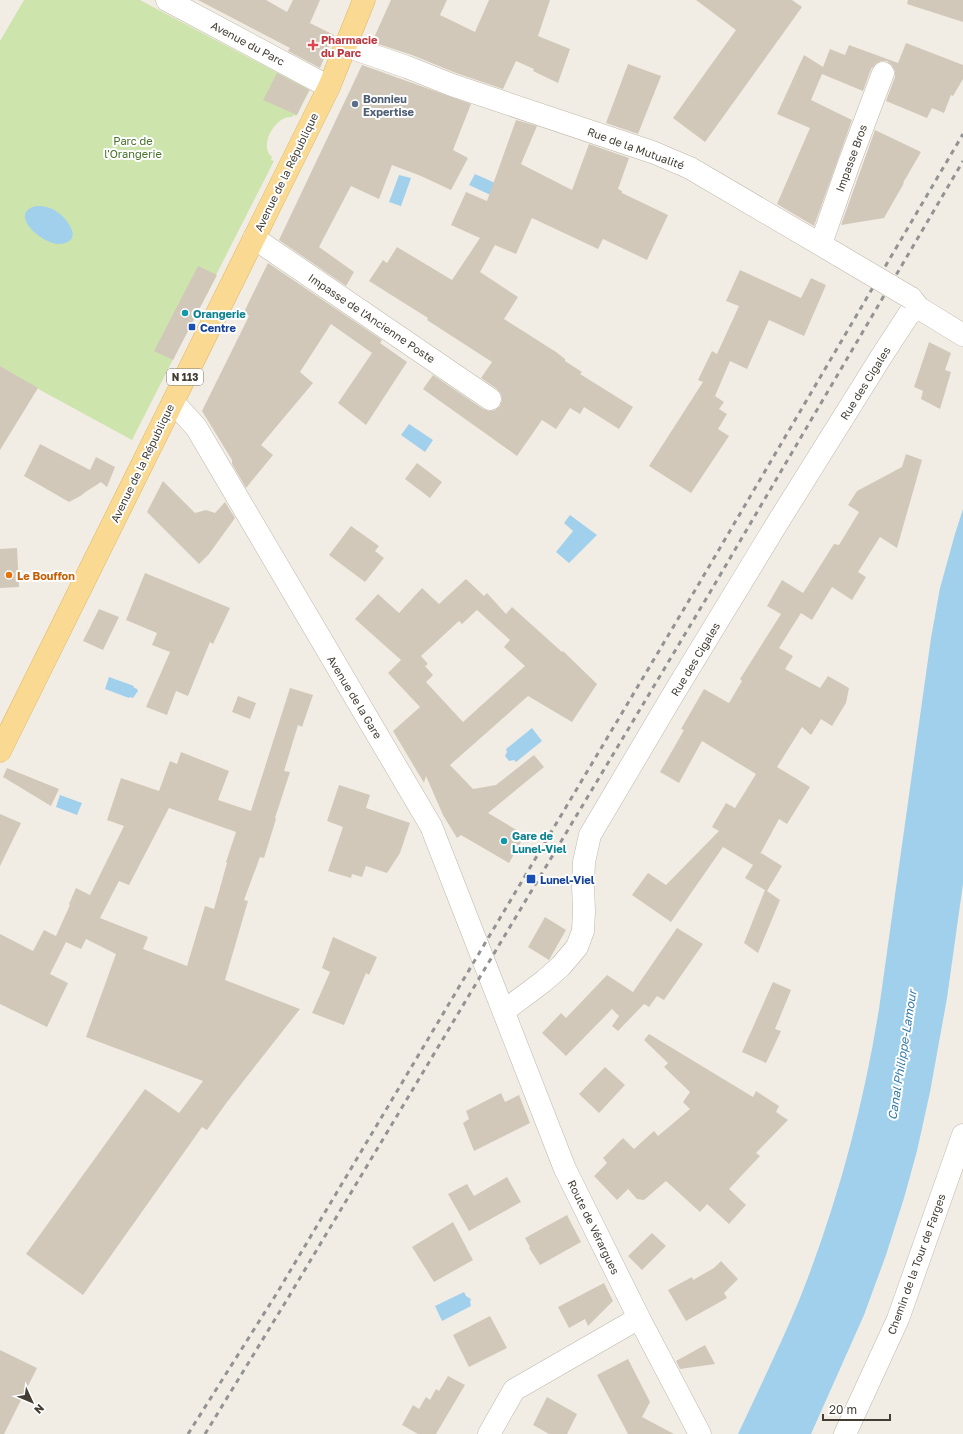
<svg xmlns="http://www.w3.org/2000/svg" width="963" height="1434" viewBox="0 0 963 1434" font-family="'Golos Text',sans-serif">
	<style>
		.green { fill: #cde4ad }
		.water { fill: #a1d0ed }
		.building { fill: #d2c8b9; fill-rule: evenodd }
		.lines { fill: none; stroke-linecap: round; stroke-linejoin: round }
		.minor-casing { stroke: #bfb7aa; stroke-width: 23 }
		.major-casing { stroke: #deb764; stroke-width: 23 }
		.minor { stroke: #fff; stroke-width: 22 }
		.major { stroke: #fada93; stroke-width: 22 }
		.rail { stroke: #939393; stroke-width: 3; stroke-dasharray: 5 5; stroke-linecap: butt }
		.minor-bridge-casing { stroke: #bfb7aa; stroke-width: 23; stroke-linecap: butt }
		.minor-bridge { stroke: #fff; stroke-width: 22 }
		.health-dot { fill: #e0444e; stroke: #fff; stroke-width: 1.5 }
		.service-dot { fill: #5c6f8a; stroke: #fff; stroke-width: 1.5 }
		.culture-dot { fill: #0f9aa8; stroke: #fff; stroke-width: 1.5 }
		.transit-dot { fill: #1a4fb4; stroke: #fff; stroke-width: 1.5 }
		.food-dot { fill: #e8710a; stroke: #fff; stroke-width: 1.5 }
		.labels { text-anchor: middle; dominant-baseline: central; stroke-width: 4; stroke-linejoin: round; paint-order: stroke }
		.shield { fill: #fff; stroke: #7b7771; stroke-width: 1 }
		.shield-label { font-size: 10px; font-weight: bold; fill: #433d34 }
		.health-label { font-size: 11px; font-weight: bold; fill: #be3a42; stroke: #fff; text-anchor: start }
		.street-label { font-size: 11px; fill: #433d34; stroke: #fff }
		.service-label { font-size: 11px; font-weight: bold; fill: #4e5e75; stroke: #fff; text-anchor: start }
		.park-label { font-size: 11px; fill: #47722a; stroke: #fff }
		.culture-label { font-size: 11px; font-weight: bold; fill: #0d838f; stroke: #fff; text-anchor: start }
		.transit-label { font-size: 11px; font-weight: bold; fill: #164399; stroke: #fff; text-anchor: start }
		.food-label { font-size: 11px; font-weight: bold; fill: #c56008; stroke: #fff; text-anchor: start }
		.water-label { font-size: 12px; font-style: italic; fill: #327aaa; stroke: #fff }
	</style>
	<rect width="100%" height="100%" fill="#f1ede4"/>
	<path class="green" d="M24,0H140L310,90L296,116L294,115L292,117C275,115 258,147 272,157L271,160L274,161L132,440L42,391L0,366V41Z"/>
	<path class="water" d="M475,174L502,186L497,198L469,185Z
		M399,175L411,178L401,206L389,202Z
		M36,206C43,206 50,207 56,211C67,218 85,241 60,244C42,245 7,213 36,206Z
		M409,424L433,440L425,452L401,435Z
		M963,509V884L947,998L930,1092L917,1151L904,1198L886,1255L864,1315L811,1434H738C759,1389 781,1344 800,1298C837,1205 863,1108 879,1009L931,638L940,588L955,534Z
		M570,515L597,535L569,563L556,552L573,531L564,523Z
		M109,677L134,686L133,687L137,689L138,691L133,698L130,697L129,698L105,689Z
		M532,728L542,741L516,762L514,760L509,761L505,756L507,752L506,749Z
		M60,795L82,803L77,815L56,807Z
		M464,1292L466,1296L471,1299L470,1302L471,1306L442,1321L435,1306Z"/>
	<path class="building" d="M198,0H266L287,12L293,0H320L310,23L334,35L320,68L288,51L290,48Z
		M391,0H447L440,15L475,32L489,0H550L538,36L570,49L558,83L533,71L534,69L516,61L503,89L456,73L412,55L372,42Z
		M696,0H792L802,7L705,142L673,118L736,30Z
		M908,0H963V22L907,4Z
		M906,43L963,65V79L953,96L951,95L944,113L932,108L927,118L886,101L895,77V71L892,65L887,61H881L875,64L871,69L863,91L822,74L811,100L852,120L814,226L777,204L810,128L777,114L804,55L823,67L830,49L845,55L849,45L898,63Z
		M628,64L661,76L638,134L606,123Z
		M362,65L471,104L453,150L468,158L451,190L421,176L392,165L379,199L351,186L319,247L354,272L346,286L279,240Z
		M277,73L309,90L297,115L263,100Z
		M516,120L537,126L521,164L572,190L589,144L629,158L618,189L622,191V193L668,215L647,260L603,239L598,249L532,218L516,254L495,245L480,272L518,297L504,319L556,352L565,359V361L582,372L580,374L633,407L619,429L584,407L580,414L570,408L556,429L542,420L517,456L423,389L433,375L483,409L489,411L495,410L500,406L502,400L501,394L497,389L481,378L492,362L427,320L428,318L369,281L383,260L387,263L397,247L452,280L480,238L451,225L466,192L487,201Z
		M875,130L921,152L903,183H904L884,218L841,225Z
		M268,263L382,340L380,343L407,362L366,425L338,403L372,353L331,324L300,372L313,383L261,445L273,455L246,488L232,464V460L202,411L249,316L244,312Z
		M198,266L217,275L173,360L154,351Z
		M740,270L801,298L811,278L826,285L804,336L769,320L747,369L730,361L715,396L724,402L719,409L727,414L718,429L729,436L691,493L649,466L703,382L698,380L712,351L717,354L739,306L726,301Z
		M929,342L951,353L945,370L951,372L940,409L921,399L923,391L914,387Z
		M0,366L38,388L0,450Z
		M40,444L90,470L96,457L115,467L107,487L101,482L84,493L82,495L69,502L24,476Z
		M906,454L922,460L897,548L880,537L858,572L866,577L852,600L832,587L812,620L801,613L779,648L793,656L785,669L820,688L828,676L849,688L846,703L832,726L821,719L811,735L802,727L777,767L810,787L787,824L779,819L759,856L761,853L782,866L767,891L780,900L758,953L744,943L765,890L745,878L753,865L723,847L671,922L632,895L648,873L666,885L719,831L712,827L726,803L735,808L756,774L702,741L679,783L660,772L684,730L681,729L704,689L729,703L742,681L740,679L781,614L767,606L782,580L803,593L834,544L839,545L859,512L848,505L857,491L902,467Z
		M417,463L442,482L430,498L405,479Z
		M163,481L195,513L206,510L215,513L225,502L235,518L209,554L199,564L147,512Z
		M351,526L379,546L375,551L384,558L365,582L329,555Z
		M17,548L19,587L0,588V549Z
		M145,573L230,608L213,644L210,642L188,696L176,691L167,715L146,707L170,652L152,645L157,633L126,620Z
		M466,579L484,596L487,593L506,614L512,607L562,652L563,651L597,684L572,722L528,696L450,765L473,789L496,785L534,755L544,767L488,813L525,835L509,863L461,835L457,838L443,815L426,776L424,783L393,731L420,707L388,673L401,660L355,619L378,594L399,613L422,588L439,604ZM477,610L510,640L504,647L525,666L463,722L426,682L433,675L425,666L428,664L421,656L459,621L462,624Z
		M99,609L119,617L103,650L83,641Z
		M290,688L313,695L302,727L298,725L284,771L290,772L275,818L276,819L264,858L260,857L244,900L248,901L225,980L300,1009L227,1102L207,1130L202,1127L83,1295L26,1254L145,1089L179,1113L203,1081L86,1037L116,954L86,939L81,949L66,942L50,974L68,983L47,1027L0,1004V934L33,951L44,930L56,936L70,905L69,904L76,888L90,895L124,826L107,820L121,778L159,791L170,761L177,764L181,752L229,771L218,800L251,811ZM169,808L236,832L226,862L227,863L214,909L205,906L187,966L143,949L148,937L100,918L119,881L129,885Z
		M238,696L256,703L250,719L232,712Z
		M7,768L59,789L51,806L3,777Z
		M339,785L370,795L366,808L410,823L400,853L387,873L366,866L362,877L352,874L351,878L328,871L343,827L327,821Z
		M0,814L21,823L0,866Z
		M545,917L566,930L549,960L528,947Z
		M677,928L703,944L664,1000L657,996L649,1007L644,1004L618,1031L612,1026L619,1016L612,1009L566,1056L542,1033L561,1013L566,1018L607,975L633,992Z
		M333,937L377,957L369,975L366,973L344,1025L312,1013L330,972L322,968Z
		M773,982L791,990L775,1029L781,1031L766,1063L742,1052Z
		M649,1034L753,1097L756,1091L779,1106L776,1112L788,1120L756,1153L760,1156L729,1189L746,1205L729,1224L707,1204L700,1212L666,1181L644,1200L637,1199L628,1189L617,1200L594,1176L607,1163L603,1158L623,1138L634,1149L654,1131L658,1136L690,1109L683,1102L690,1092L664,1067L668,1063L644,1040Z
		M605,1067L625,1085L599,1113L579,1094Z
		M501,1093L505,1102L519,1095L530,1123L474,1151L463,1123L469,1119L466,1111Z
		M507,1177L521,1202L469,1231L448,1194L467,1184L474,1196Z
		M567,1215L581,1242L540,1265L529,1248L530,1247L525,1238Z
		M453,1222L473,1260L434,1282L412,1247Z
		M652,1233L666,1246L642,1270L628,1256Z
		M721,1261L738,1279L724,1293L727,1298L686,1321L668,1290L692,1277L693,1280L714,1268Z
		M604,1283L613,1301L588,1326L585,1319L569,1328L558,1307Z
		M490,1316L507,1348L469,1367L453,1335Z
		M705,1345L715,1364L680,1369L676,1361Z
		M0,1350L37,1368L4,1434H0Z
		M628,1359L650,1402L642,1417L674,1434H628L597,1375Z
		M448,1376L465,1385L436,1434H418L402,1425L413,1405L419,1409L426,1397L430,1400L436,1389L439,1391Z
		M547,1397L577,1414L567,1434H549L533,1425Z"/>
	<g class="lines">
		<defs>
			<path id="minor" d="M167,0L329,87
				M346,46L407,67L452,85L655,153L690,168L840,256
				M254,238L490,399
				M821,244L848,166L883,73
				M911,298L919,308L963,335
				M173,402L196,427L431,826L565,1169L639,1318L700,1434
				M504,1011L544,981L561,966L577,947L583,931L584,911L583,885L584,862L590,835L674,693L778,522L881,357L909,314L919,308
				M489,1434L514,1390L639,1318
				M845,1434L898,1319L963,1135"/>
			<path id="major" d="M0,751L329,87L364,0"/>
		</defs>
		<use href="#minor" class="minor-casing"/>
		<use href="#major" class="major-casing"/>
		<use href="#minor" class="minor"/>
		<use href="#major" class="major"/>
		<path class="rail" d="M188,1434L277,1293L525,876L697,587L963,134
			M205,1434L288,1298L709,594L963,161"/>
		<defs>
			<path id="minor-bridge" d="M840,256L911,298"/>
		</defs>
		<use href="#minor-bridge" class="minor-bridge-casing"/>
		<use href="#minor-bridge" class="minor-bridge"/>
	</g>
	<path class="health-dot" d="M311 39h4v4h4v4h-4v4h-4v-4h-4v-4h4z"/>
	<circle class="service-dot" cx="355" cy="104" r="4"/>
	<g class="culture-dot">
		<circle cx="185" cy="313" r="4"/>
		<circle cx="504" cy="841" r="4"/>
	</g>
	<g class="transit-dot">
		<rect x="188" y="323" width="8" height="8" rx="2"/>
		<rect x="526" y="874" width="10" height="10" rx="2"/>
	</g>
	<circle class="food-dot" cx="9" cy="575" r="4"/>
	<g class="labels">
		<rect class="shield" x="167" y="369" width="36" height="16" rx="3"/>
		<g class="shield-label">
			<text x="185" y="377">N 113</text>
		</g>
		<g class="health-label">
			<text x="321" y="39">Pharmacie<tspan x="321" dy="13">du Parc</tspan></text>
		</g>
		<g class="street-label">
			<text transform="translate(248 43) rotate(28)">Avenue du Parc</text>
			<text transform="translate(636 148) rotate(20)">Rue de la Mutualité</text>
			<text transform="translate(851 158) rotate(-70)">Impasse Bros</text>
			<text transform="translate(286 172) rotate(-64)">Avenue de la République</text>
			<text transform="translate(372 318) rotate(34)">Impasse de l'Ancienne Poste</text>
			<text transform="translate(865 383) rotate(-58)">Rue des Cigales</text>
			<text transform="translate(142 463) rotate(-64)">Avenue de la République</text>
			<text transform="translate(695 659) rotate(-59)">Rue des Cigales</text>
			<text transform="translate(355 697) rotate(59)">Avenue de la Gare</text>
			<text transform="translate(594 1227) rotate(64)">Route de Vérargues</text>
			<text transform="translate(916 1264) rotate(-70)">Chemin de la Tour de Farges</text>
		</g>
		<g class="service-label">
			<text x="363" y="98">Bonnieu<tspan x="363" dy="13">Expertise</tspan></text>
		</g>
		<g class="park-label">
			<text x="133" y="140">Parc de<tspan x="133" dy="13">l'Orangerie</tspan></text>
		</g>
		<g class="culture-label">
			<text x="193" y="313">Orangerie</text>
			<text x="512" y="835">Gare de<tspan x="512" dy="13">Lunel-Viel</tspan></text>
		</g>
		<g class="transit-label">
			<text x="200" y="327">Centre</text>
			<text x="540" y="879">Lunel-Viel</text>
		</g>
		<g class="food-label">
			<text x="17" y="575">Le Bouffon</text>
		</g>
		<g class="water-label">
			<text transform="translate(902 1055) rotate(-81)">Canal Philippe-Lamour</text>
		</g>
	</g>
	<g transform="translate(32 1402) rotate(134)" stroke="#ffffff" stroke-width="3" paint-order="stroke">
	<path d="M0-3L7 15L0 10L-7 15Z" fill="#433d34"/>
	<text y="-6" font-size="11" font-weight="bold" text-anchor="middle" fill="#433d34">N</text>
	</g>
	<path d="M823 1414v6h67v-6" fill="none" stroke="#433d34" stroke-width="2"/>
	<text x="829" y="1414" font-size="12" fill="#433d34" stroke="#ffffff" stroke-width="3" paint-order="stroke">20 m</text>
</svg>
